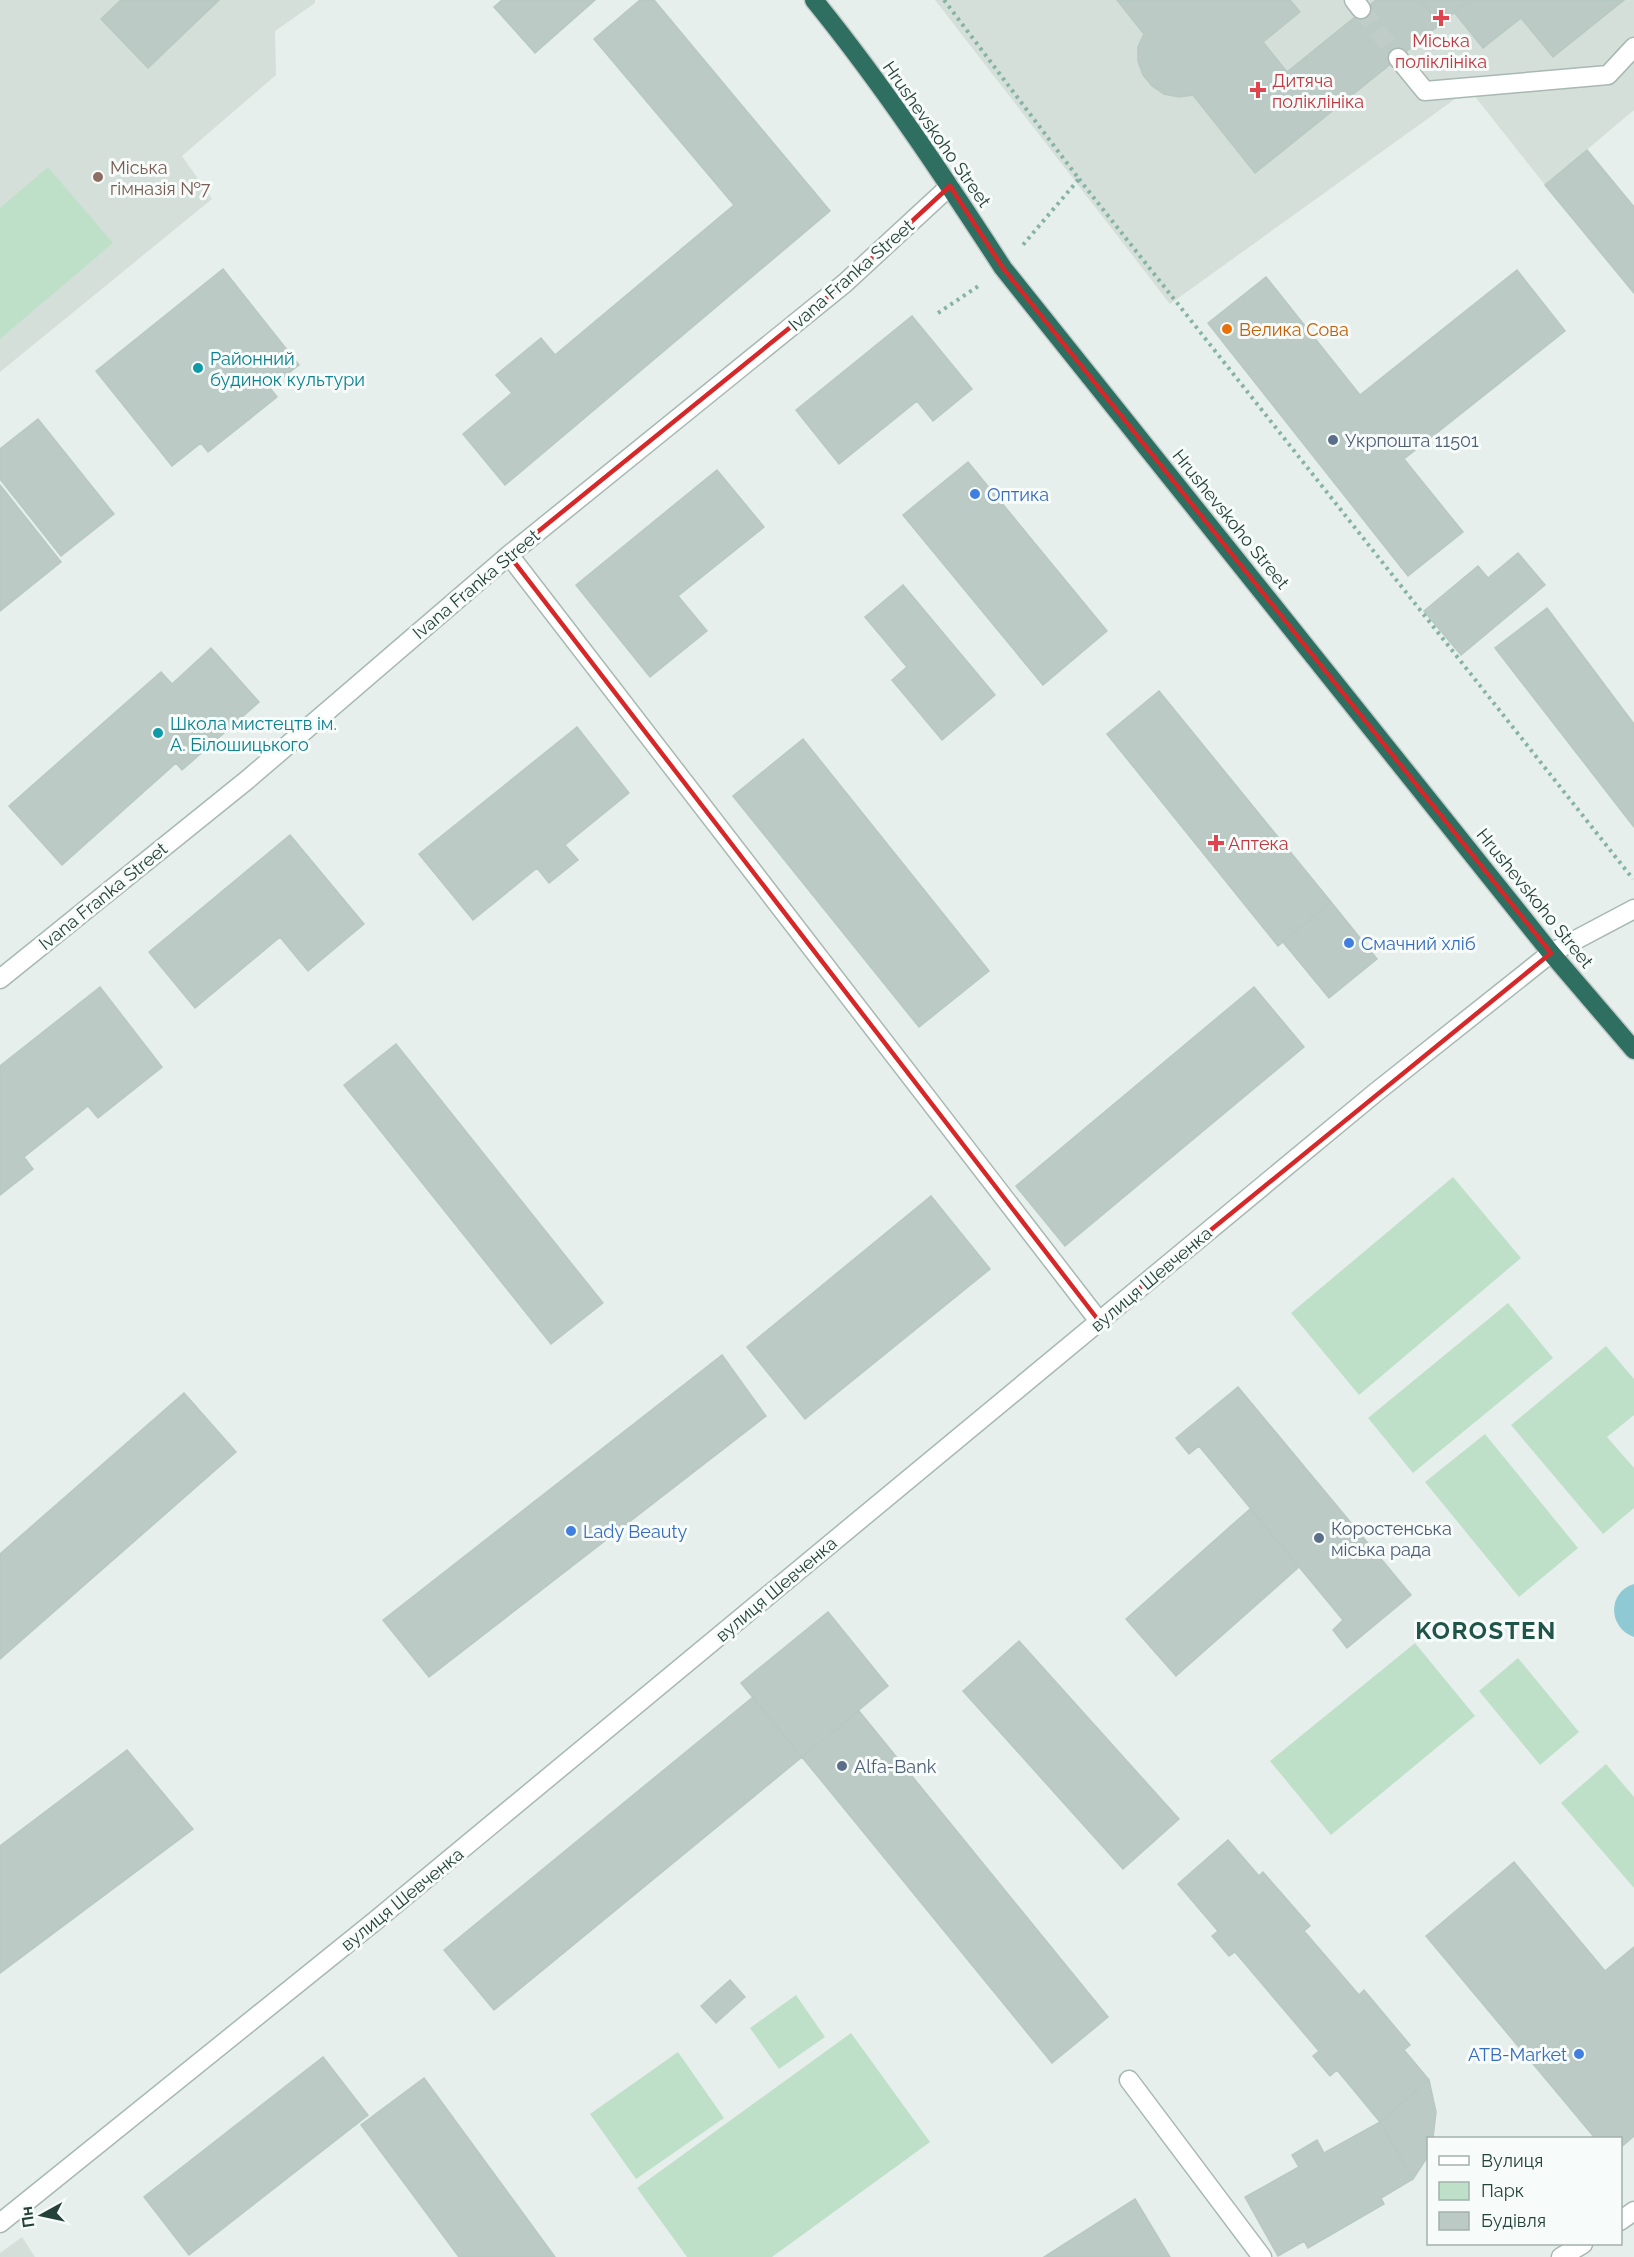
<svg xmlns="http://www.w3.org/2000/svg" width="1634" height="2257" viewBox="0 0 1634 2257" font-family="Raleway,sans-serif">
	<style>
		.built { fill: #d4dfda }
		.green { fill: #bfe0c8 }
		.water { fill: #8ec9d4 }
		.building { fill: #bbcac4; stroke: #b8c9c2; stroke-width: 1.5 }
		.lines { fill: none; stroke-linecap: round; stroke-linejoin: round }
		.minor-tunnel { stroke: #bfccc8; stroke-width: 18; stroke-dasharray: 18 9; stroke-linecap: butt }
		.minor-casing { stroke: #a8b8b2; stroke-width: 21 }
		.highway-casing { stroke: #c2cac8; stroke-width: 21 }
		.path { stroke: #86b3a5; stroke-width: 4; stroke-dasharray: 3 4.5; stroke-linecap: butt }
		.minor { stroke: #fff; stroke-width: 18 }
		.highway { stroke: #2f6f62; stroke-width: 18 }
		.marked { fill: none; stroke: #d62828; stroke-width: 4.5; stroke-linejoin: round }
		.health-dot { fill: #e0444e; stroke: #f7fbf9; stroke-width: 2 }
		.education-dot { fill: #8d6e63; stroke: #f7fbf9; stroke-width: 2 }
		.food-dot { fill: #e8710a; stroke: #f7fbf9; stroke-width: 2 }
		.culture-dot { fill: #0f9aa8; stroke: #f7fbf9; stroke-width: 2 }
		.service-dot { fill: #5c6f8a; stroke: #f7fbf9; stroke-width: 2 }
		.shop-dot { fill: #3f7fe0; stroke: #f7fbf9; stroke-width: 2 }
		.labels { text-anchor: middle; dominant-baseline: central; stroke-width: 6; stroke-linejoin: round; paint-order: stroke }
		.health-label { font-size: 18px; fill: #be3a42; stroke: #f7fbf9; text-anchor: start }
		.street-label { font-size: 18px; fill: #24423a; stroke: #f7fbf9 }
		.education-label { font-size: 18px; fill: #785e54; stroke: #f7fbf9; text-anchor: start }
		.food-label { font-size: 18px; fill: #c56008; stroke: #f7fbf9; text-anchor: start }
		.culture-label { font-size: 18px; fill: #0d838f; stroke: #f7fbf9; text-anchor: start }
		.service-label { font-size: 18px; fill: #4e5e75; stroke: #f7fbf9; text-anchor: start }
		.shop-label { font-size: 18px; fill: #366cbe; stroke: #f7fbf9; text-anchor: start }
		.district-label { font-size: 24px; font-weight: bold; letter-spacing: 1.5px; fill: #1f5548; stroke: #f7fbf9 }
	</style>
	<rect width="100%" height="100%" fill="#e6efeb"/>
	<path class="built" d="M0,0H315V3L275,31L276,75L182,156L212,199L0,372Z
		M935,0H1634V110L1545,185L1469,89L1170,304Z
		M22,2237L35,2257H0V2253Z"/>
	<path class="green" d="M48,167L113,243L0,339V208Z
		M1453,1177L1521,1258L1359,1395L1291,1313Z
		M1508,1303L1553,1358L1413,1473L1368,1418Z
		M1606,1346L1634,1379V1415L1607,1437L1634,1468V1508L1603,1534L1511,1425Z
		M1485,1434L1578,1548L1519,1597L1425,1482Z
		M1415,1643L1475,1716L1331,1835L1270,1761Z
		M1518,1658L1579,1732L1540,1765L1479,1691Z
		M1606,1764L1634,1797V1888L1561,1803Z
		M796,1995L825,2037L779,2069L750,2028Z
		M851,2033L930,2142L772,2257H687L637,2188Z
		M678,2052L724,2118L636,2179L590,2114Z"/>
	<path class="water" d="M1634,1584V1637C1608,1628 1607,1592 1634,1584Z"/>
	<path class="building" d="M121,0H219L148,68L101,19Z
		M502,0H595L535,53L494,7Z
		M640,0H654L830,211L505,485L463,434L512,393L496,375L541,338L555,355L734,205L594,39Z
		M1117,0H1290L1300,12L1263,42L1287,72L1376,0H1420L1439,25L1255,173L1193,95L1179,97L1164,94L1152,86L1143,75L1138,61V47L1144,34Z
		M1420,0H1469L1439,25Z
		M1469,0H1624L1553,57L1521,18L1483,48L1454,12Z
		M1587,150L1634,207V293L1545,185Z
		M223,269L299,365L270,388L277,397L208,452L201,443L172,466L96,371Z
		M1517,270L1565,331L1404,459L1463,532L1408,576L1208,323L1266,277L1360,395Z
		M912,316L972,389L933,421L917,401L839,464L796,410Z
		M38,419L114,514L61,556L0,479V449Z
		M968,462L1107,631L1043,685L903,515Z
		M717,470L764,527L678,596L707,631L650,677L576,585Z
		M0,485L61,562L0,611Z
		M1518,553L1545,585L1461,655L1424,611L1478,566L1488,578Z
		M903,585L995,695L942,740L892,680L907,667L865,617Z
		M1547,608L1634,724V827L1495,648Z
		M211,648L259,702L182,770L176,763L62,865L9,806L161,672L172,684Z
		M1159,691L1331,902L1278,946L1107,734Z
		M577,727L629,793L565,845L578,860L549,883L537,868L473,920L419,854Z
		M803,739L989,971L919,1027L733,796Z
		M290,835L364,924L308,971L280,937L195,1008L149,952Z
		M1331,902L1377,959L1329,998L1283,942Z
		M100,987L162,1067L98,1118L88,1106L24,1157L33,1169L0,1195V1066Z
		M1254,987L1304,1047L1065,1246L1016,1186Z
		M396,1044L603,1303L551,1344L344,1085Z
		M931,1196L990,1269L805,1419L747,1347Z
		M722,1355L766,1416L429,1677L383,1620Z
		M1238,1387L1411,1595L1347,1648L1333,1630L1343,1620L1199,1446L1189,1454L1176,1438Z
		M184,1393L236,1452L0,1659V1554Z
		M1250,1509L1299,1567L1176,1676L1126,1619Z
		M828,1612L888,1686L802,1757L741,1683Z
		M1019,1641L1179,1819L1123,1869L963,1691Z
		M753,1697L802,1757L494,2010L444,1950Z
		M859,1711L1108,2017L1052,2063L802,1757Z
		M127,1750L193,1829L0,1973V1846Z
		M1228,1840L1259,1876L1263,1872L1310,1926L1304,1931L1359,1995L1364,1990L1410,2045L1404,2050L1429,2080L1380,2122L1337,2070L1330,2076L1313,2056L1319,2051L1235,1952L1229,1956L1212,1936L1218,1931L1178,1884Z
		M1514,1862L1605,1971L1634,1947V2136L1620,2148V2138H1595L1426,1936Z
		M730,1980L745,1997L716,2023L701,2006Z
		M323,2057L368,2115L189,2255L144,2197Z
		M424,2078L555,2257H459L361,2125Z
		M1429,2080L1436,2112L1433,2138H1428V2156L1413,2179L1380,2122Z
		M1380,2122L1413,2179L1381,2198L1384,2204L1308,2248L1304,2241L1278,2256L1245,2197L1299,2167L1292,2155L1317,2140L1324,2153Z
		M1135,2199L1170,2257H1044Z"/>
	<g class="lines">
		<path class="minor-tunnel" d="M1361,9L1398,58"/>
		<defs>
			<path id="minor" d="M1354,0L1361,9
				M1398,58L1425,91L1608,75L1634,47
				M509,555L1099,1321
				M0,979L247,780L509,555L845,283L950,186
				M1129,2080L1262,2257
				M1620,2221L1634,2211
				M0,2223L375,1921L1375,1093L1551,953L1634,909
				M1561,2257L1583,2244"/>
			<path id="highway" d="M814,0C883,85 944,177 1003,268L1551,953L1634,1050"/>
		</defs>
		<use href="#minor" class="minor-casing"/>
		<use href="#highway" class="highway-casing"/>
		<path class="path" d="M944,0L1079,179L1022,246
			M1079,179L1633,879
			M938,313L980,285"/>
		<use href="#minor" class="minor"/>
		<use href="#highway" class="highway"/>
	</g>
	<path class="marked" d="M950,186L1003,268L1551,953L1099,1321L509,555L845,283Z"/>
	<g class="health-dot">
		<path d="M1438 9h6v6h6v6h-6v6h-6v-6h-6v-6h6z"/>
		<path d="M1255 81h6v6h6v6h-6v6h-6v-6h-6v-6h6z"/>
		<path d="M1213 834h6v6h6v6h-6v6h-6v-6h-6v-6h6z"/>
	</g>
	<circle class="education-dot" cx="98" cy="177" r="6"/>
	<circle class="food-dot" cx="1227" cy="329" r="6"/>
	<g class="culture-dot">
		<circle cx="198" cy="368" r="6"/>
		<circle cx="158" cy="733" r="6"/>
	</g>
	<g class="service-dot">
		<circle cx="1333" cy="440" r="6"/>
		<circle cx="1319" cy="1538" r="6"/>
		<circle cx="842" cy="1766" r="6"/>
	</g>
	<g class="shop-dot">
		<circle cx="975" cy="494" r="6"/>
		<circle cx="1349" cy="943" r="6"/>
		<circle cx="571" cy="1531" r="6"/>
		<circle cx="1579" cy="2054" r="6"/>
	</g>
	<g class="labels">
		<g class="health-label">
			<text x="1441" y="40" text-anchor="middle">Міська<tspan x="1441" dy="21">поліклініка</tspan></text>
			<text x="1272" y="80">Дитяча<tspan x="1272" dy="21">поліклініка</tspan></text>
			<text x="1228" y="843">Аптека</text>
		</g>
		<g class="street-label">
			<text transform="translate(937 134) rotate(55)">Hrushevskoho Street</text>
			<text transform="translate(851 275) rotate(-41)">Ivana Franka Street</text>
			<text transform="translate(1231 519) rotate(51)">Hrushevskoho Street</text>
			<text transform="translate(476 584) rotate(-40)">Ivana Franka Street</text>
			<text transform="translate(103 896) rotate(-39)">Ivana Franka Street</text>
			<text transform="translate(1535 898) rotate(51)">Hrushevskoho Street</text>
			<text transform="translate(1151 1279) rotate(-40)">вулиця Шевченка</text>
			<text transform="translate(776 1589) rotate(-40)">вулиця Шевченка</text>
			<text transform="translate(402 1899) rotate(-39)">вулиця Шевченка</text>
		</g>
		<g class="education-label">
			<text x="110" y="167">Міська<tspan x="110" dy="21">гімназія №7</tspan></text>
		</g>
		<g class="food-label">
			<text x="1239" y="329">Велика Сова</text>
		</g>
		<g class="culture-label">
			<text x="210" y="358">Районний<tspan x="210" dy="21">будинок культури</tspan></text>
			<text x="170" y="723">Школа мистецтв ім.<tspan x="170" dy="21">А. Білошицького</tspan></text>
		</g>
		<g class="service-label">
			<text x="1345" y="440">Укрпошта 11501</text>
			<text x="1331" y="1528">Коростенська<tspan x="1331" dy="21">міська рада</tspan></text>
			<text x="854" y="1766">Alfa-Bank</text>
		</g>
		<g class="shop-label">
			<text x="987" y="494">Оптика</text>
			<text x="1361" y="943">Смачний хліб</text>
			<text x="583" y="1531">Lady Beauty</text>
			<text x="1567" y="2054" text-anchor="end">ATB-Market</text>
		</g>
		<g class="district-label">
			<text x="1486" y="1630">KOROSTEN</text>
		</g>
	</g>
	<rect x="1427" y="2137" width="195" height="108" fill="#f7fbf9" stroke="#a3b1ad" stroke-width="1.5"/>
	<rect x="1439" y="2156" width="30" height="9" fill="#ffffff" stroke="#a3b1ad" stroke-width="1.5"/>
	<text x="1481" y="2167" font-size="18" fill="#24423a">Вулиця</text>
	<rect x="1439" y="2182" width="30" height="18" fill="#bfe0c8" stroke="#a3b1ad" stroke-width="1.5"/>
	<text x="1481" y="2197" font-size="18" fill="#24423a">Парк</text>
	<rect x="1439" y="2212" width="30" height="18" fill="#bbcac4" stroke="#a3b1ad" stroke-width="1.5"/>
	<text x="1481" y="2227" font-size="18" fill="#24423a">Будівля</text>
	<g transform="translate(42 2215) rotate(262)" stroke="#f7fbf9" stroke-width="4.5" paint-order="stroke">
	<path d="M0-4.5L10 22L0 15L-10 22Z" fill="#24423a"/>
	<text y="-9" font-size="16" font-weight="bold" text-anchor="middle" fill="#24423a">Пн</text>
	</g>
</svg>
